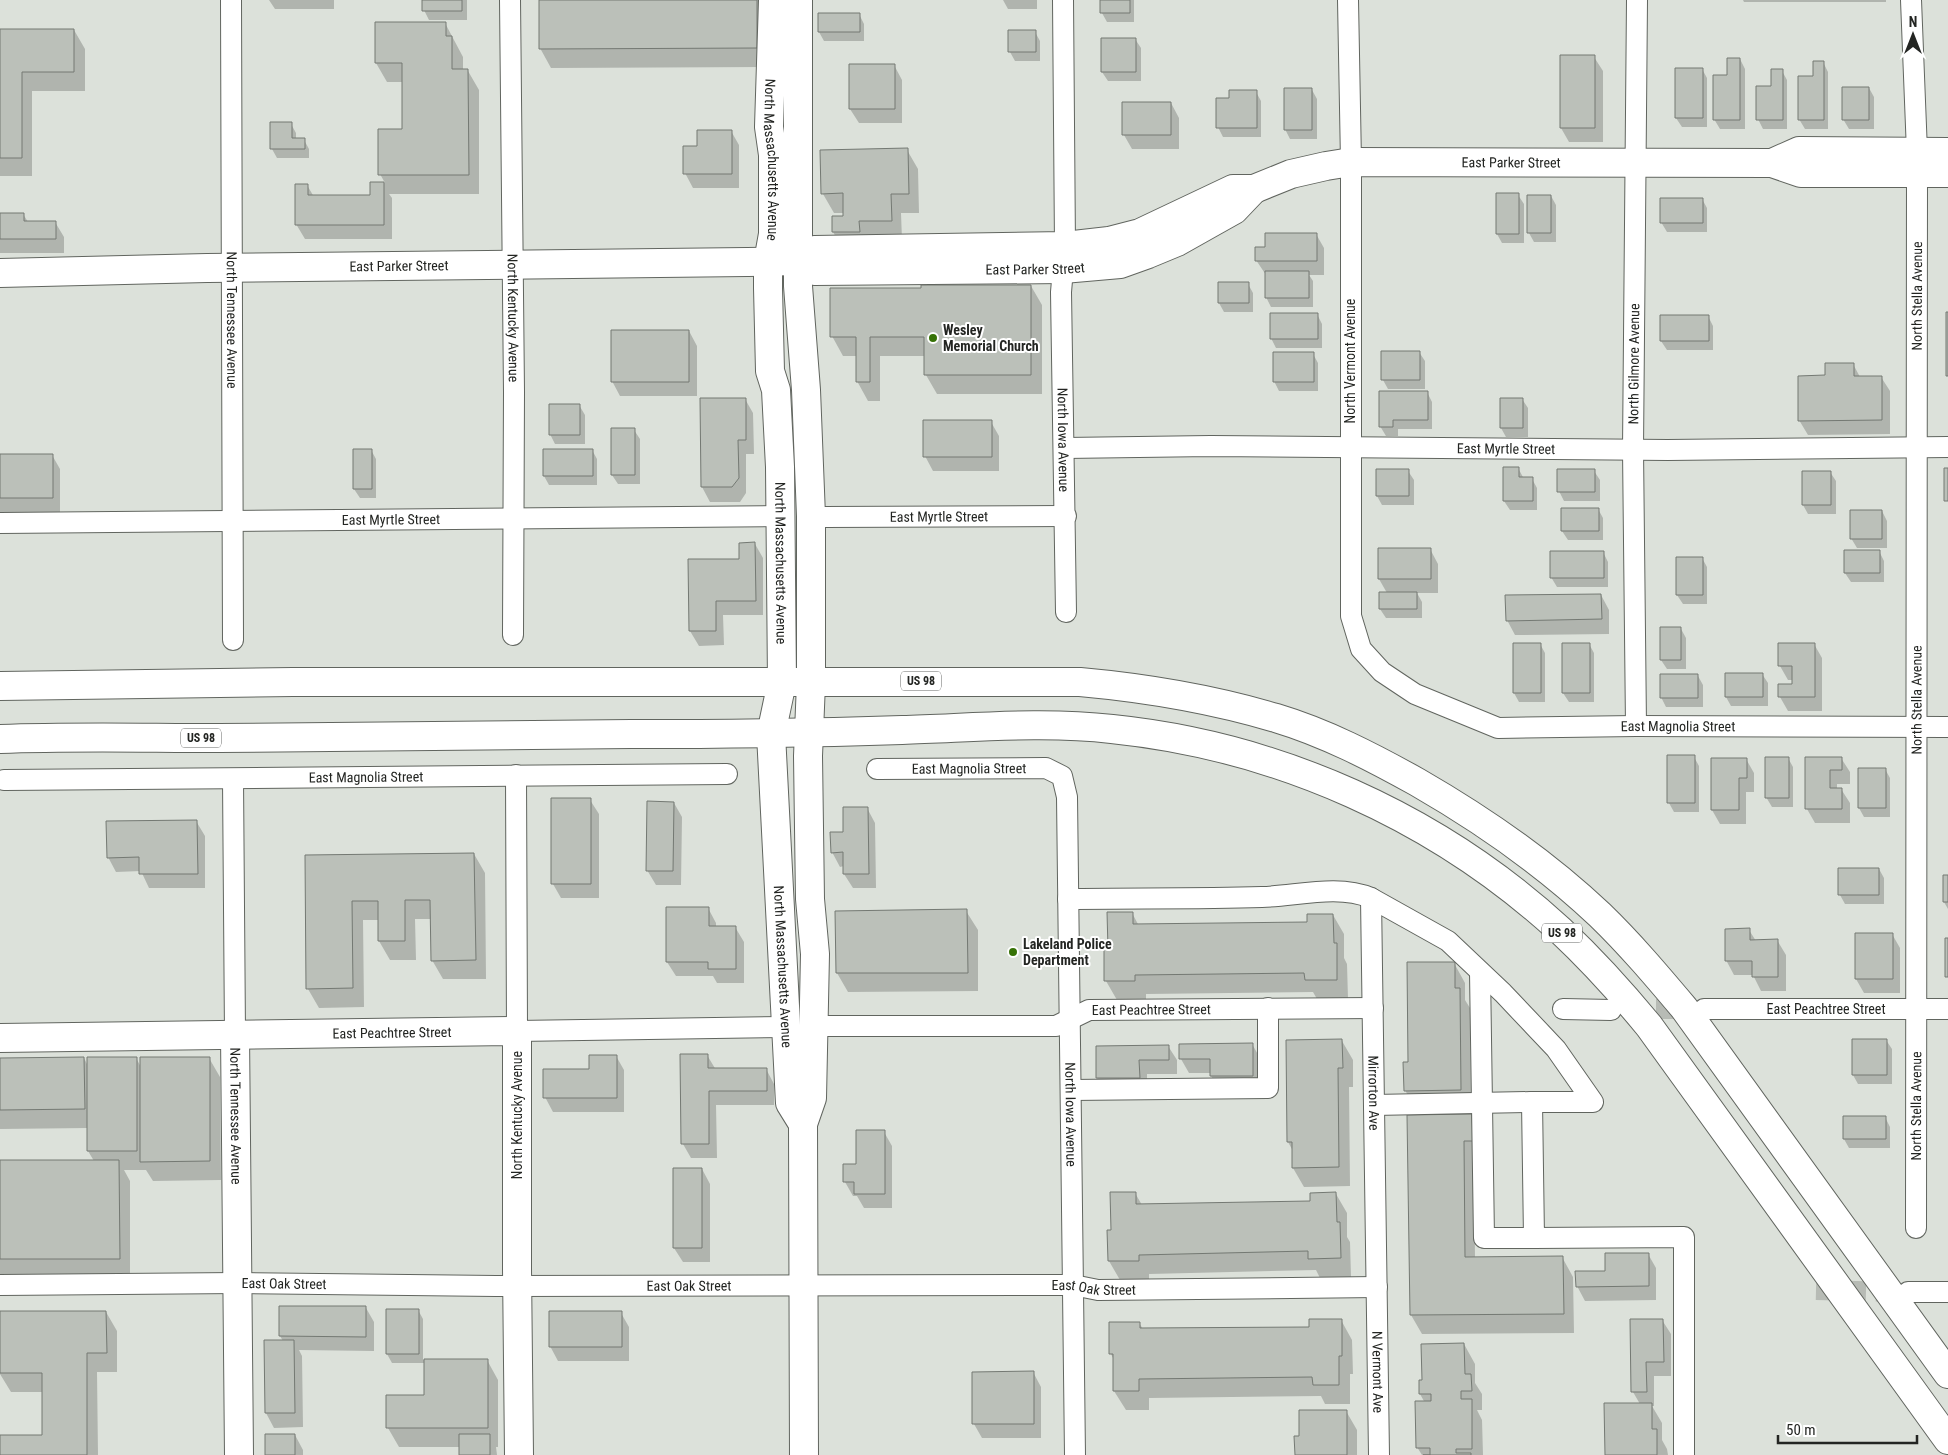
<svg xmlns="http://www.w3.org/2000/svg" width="1948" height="1455" viewBox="0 0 1948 1455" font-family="'Roboto Condensed',sans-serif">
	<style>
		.shadow { fill: #0003 }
		.building { fill: #bbc0b9; stroke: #747973 }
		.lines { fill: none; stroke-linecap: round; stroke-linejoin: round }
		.street-tunnel { stroke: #b7bbb5; stroke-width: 20; stroke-dasharray: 20 10; stroke-linecap: butt }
		.street-casing { stroke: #61655f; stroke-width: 22 }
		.secondary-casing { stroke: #61655f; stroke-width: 30 }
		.primary-casing { stroke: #61655f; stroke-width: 30 }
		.street { stroke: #fff; stroke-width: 20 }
		.secondary { stroke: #fff; stroke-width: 28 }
		.primary { stroke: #fff; stroke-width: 28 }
		.poi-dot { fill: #367206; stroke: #fff; stroke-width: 2 }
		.labels { text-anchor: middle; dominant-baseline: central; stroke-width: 4; stroke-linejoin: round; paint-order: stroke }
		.shield { fill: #fff; stroke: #656664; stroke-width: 1 }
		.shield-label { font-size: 12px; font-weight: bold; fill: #232522 }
		.street-label { font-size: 14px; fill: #232522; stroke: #fff }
		.poi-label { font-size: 14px; font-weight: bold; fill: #232522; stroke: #fff; text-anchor: start }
	</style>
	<rect width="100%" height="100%" fill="#dce1da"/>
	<path class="shadow" d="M269,0H334V9H275Z
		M424,0H467V20H429L424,10Z
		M540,0H758L768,17V67L551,68L540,48Z
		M1003,0H1037V9H1008Z
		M1102,0H1134V22H1107L1102,13Z
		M1743,0H1886V2H1744Z
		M859,14L864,24V41H824L819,32Z
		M445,23L463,57V71H468L479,90V194H389L392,198V239H305L296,224L307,185L314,197H371V183H385L380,174L403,130V82H387L376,63Z
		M0,30H74L85,49V91H32V176H0Z
		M1010,32H1035L1040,41V61H1015L1010,52Z
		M1135,39L1141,48V81H1108L1102,72Z
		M1594,57L1603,71V142H1569L1561,128Z
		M1740,59L1745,69V129H1720L1714,119L1728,76Z
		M1823,62L1828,72V129H1805L1799,119L1814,77Z
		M850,65H894L902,80V123H859L850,109Z
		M1702,69L1707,78V127H1682L1676,118Z
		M1782,71L1787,80V129H1763L1758,119Z
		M1869,88L1874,97V129H1849L1843,119Z
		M1312,90L1317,99V139H1290L1285,129Z
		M1256,92L1261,101V137H1223L1218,127L1230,99Z
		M1171,103L1179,118V149H1132L1124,135Z
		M291,124L296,133V140H304L309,149V158H277L272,149Z
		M731,131L739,145V188H693L685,173L698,147Z
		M907,150L918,169L919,213H901L902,240L844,251L833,232L845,217V213H834L823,194Z
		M1518,195L1524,204V243H1502L1497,234Z
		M1529,196H1551L1556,205V242H1534L1529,233Z
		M1702,199L1707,208V232H1667L1661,222Z
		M0,214H23L28,222H55L64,237V253H0Z
		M1316,234L1324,248V275H1309L1313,281V307H1271L1266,297V275L1256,260L1267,249Z
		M1219,284H1248L1253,293V312H1224L1219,303Z
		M1031,286L1042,305V394H937L926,375V356H880V401H868L857,381V356H843L832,336L922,290Z
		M1317,314L1322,324V348H1276L1271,338Z
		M1708,316L1713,326V350H1667L1661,341Z
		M689,331L697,346V396H620L612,381Z
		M1419,352L1425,361V389H1388L1383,380Z
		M1313,354L1318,363V391H1279L1274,381Z
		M1853,364L1860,377H1881L1890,391V434L1808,435L1799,420L1826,376Z
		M1427,392L1432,402V429H1398V436H1386L1380,426Z
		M702,399H745L753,413L754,454H746V493L740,502H710L702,487Z
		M1522,399L1528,408V437H1506L1501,428Z
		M579,405L585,415V444H555L550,434Z
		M991,422L999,436V471H933L925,456Z
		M634,430L640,439V484H618L612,475Z
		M371,450L376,459V498H360L354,489Z
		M544,450H592L597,459V485H549L544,476Z
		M0,455H52L60,469V512H0Z
		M1504,468H1518L1524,479H1532L1537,488V510H1510L1504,501Z
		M1408,471L1414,480V505H1382L1377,496Z
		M1594,471L1600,480V501H1564L1559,491Z
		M1830,472L1836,481V514H1808L1803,505Z
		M1598,509L1603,518V540H1568L1562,531Z
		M1882,511L1887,521V548H1857L1851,538Z
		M755,544L763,558V615H723L724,645L699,646L690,631V561L740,560Z
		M1379,549H1430L1438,564V593H1417L1422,602V618H1386L1380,609L1387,593L1379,579Z
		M1879,551L1884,561V582H1851L1845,573Z
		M1603,552L1608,562V587H1557L1551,577Z
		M1677,558H1702L1707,567V604H1683L1677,595Z
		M1601,595L1609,610V634L1515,635L1507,620Z
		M1661,629H1681L1686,638V669H1667L1661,660Z
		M1540,644L1545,653V702H1519L1514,693Z
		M1589,644L1594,653V702H1569L1563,693Z
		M1814,644L1822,658V711H1788L1780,697L1793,685V680H1788L1780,666Z
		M1762,674L1768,683V706H1731L1726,697Z
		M1698,676L1703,685V707H1666L1661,697Z
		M1694,757L1699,766V812H1674L1669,803Z
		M1788,758L1793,767V807H1772L1766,797Z
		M1807,758H1841L1850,772V784H1837V789H1841L1850,803V823H1815L1807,809Z
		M1746,759L1754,773V792H1746V824H1720L1712,810Z
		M1885,769L1890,778V817H1864L1859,808Z
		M590,800L599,814V898H561L553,884Z
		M674,803L682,817L681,885H656L647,870Z
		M867,808L875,823L876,888H853L844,874V866L840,867L832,852L845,833Z
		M196,821L205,836V888H149L141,871L116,872L108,857Z
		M474,854L485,873L486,979H443L432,960V919H415L416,960H390L379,941V920H363L364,1007L319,1008L308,989L306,856Z
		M1840,869H1879L1884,878V904H1845L1840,895Z
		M1948,876V909L1944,902Z
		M708,908L716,923V927H735L744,942V983H717L713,976H676L667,962V909Z
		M966,911L978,930V991L848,992L837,973L836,912Z
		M1132,913L1139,926L1308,923L1333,915L1344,934V958L1347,964L1348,999H1317L1313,992L1146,994V1000H1117L1106,981L1105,951H1109Z
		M1749,930L1756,941L1777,940L1786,955V991H1761L1753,975H1734L1726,960Z
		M1892,934L1900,948V993H1864L1856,979Z
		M1454,963L1465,983V1000L1470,1008L1471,1109L1416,1110L1405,1090L1409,1064Z
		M1886,1040L1892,1049V1084H1858L1853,1075Z
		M1287,1041H1342L1353,1060V1087H1349L1350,1186L1304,1187L1293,1168V1151L1288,1142Z
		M1252,1044L1260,1058L1261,1090H1219L1211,1076V1073H1189L1181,1059Z
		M1168,1046L1177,1060V1074H1147V1092H1106L1097,1078Z
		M707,1055L716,1070L766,1069L774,1084V1105H716L717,1158H691L683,1144Z
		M616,1056L624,1070V1112H553L545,1097Z
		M84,1058L88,1066L136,1058L141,1067L209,1058L220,1077L221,1180L153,1181L146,1170H124L130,1181V1278H0V1162L94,1161L88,1151V1128L0,1129V1059Z
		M1472,1116L1483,1135L1474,1160L1475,1259L1562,1257L1573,1277L1574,1333L1422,1334L1411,1315L1408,1117Z
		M1844,1117H1885L1890,1127V1148H1849L1844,1139Z
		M884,1132L892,1146V1208H864L857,1196H853L845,1182Z
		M702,1169L710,1184V1262H683L674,1248Z
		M1135,1193L1142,1205L1311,1202L1336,1194L1347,1213V1237L1350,1242L1351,1277L1320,1278L1316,1270L1149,1274V1280H1120L1109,1261L1108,1231H1112Z
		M1648,1254L1656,1268V1300L1585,1301L1577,1286Z
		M280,1307L366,1308L374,1322V1351L299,1350L302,1356L303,1427L274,1428L266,1413L265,1342L283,1341L280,1336Z
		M418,1310L423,1319V1360H487L498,1380V1447H496L497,1455H460V1447H399L388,1428L426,1396V1363H392L387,1354Z
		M106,1312L117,1331V1372H97L98,1455H0V1437L44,1436L43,1392H11L0,1374V1313Z
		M621,1313L629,1327V1361H558L550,1346Z
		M1341,1320L1352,1340L1353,1374H1350V1404H1325L1321,1396L1149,1398V1410H1126L1114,1391V1360L1111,1354L1139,1323L1143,1329L1310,1328Z
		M1662,1320L1671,1334V1376H1654V1406H1652L1662,1423V1440L1667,1449L1668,1455H1606L1640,1404L1633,1392Z
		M1464,1344L1475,1364V1383L1482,1394V1410H1477L1482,1420L1483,1455H1422L1417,1447L1425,1403L1420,1394L1423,1382Z
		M1033,1372L1041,1387V1438H982L974,1424Z
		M1346,1411L1357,1430V1455H1296L1300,1438Z
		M295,1435L303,1450V1455H266Z"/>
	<path class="building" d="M422,0H462V11H422Z
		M539,0H757V48L539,49Z
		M1100,0H1130V13H1100Z
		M818,13H860V32H818Z
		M375,22H446V36H452V69H468L469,175H378V129H402V63H375Z
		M0,29H74V72H22V158H0Z
		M1008,30H1036V52H1008Z
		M1101,38H1136V72H1101Z
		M1560,55H1595V128H1560Z
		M1727,58H1740V120H1713V75H1727Z
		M1813,61H1824V120H1798V76H1813Z
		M849,64H895V109H849Z
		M1675,68H1703V118H1675Z
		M1771,69H1783V120H1756V86H1771Z
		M1842,87H1869V120H1842Z
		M1284,88H1312V130H1284Z
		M1229,90H1257V128H1216V98H1229Z
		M1122,102H1171V135H1122Z
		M270,122H292V138H305V149H270Z
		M697,130H732V174H683V146H697Z
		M908,148L909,194H891L892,221H859L860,232H832V216H843V193L821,194L820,150Z
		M370,182H384V225H295V184H308V195H370Z
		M1496,193H1519V234H1496Z
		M1527,195H1551V233H1527Z
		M1660,198H1703V223H1660Z
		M0,213H24V221H56V239H0Z
		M1265,233H1317V261H1255V247H1265Z
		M1265,271H1309V298H1265Z
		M1218,282H1249V303H1218Z
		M921,285H1031V375H924V337H870V382H856V337H830V288H921Z
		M1946,312H1948V376H1946Z
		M1270,313H1318V339H1270Z
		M1660,315H1709V341H1660Z
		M611,330H689V382H611Z
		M1381,351H1420V380H1381Z
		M1273,352H1314V382H1273Z
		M1825,363H1854V376H1882V420L1798,421V376L1825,375Z
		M1379,391H1428V420H1393V427H1379Z
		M700,398H746V440H738L739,478L732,487H701Z
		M1500,398H1523V428H1500Z
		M549,404H580V435H549Z
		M923,420H992V457H923Z
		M611,428H635V475H611Z
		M353,449H372V489H353Z
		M543,449H593V476H543Z
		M0,454H53V498H0Z
		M1503,467H1519V477H1533V501H1503Z
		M1944,468H1948V501H1944Z
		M1376,469H1409V496H1376Z
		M1557,469H1595V492H1557Z
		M1802,471H1831V505H1802Z
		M1561,508H1599V531H1561Z
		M1850,510H1882V539H1850Z
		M755,542L756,601H716V631H689L688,559H739V543Z
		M1378,548H1431V579H1378Z
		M1844,550H1880V573H1844Z
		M1550,551H1604V578H1550Z
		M1676,557H1703V595H1676Z
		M1379,592H1417V609H1379Z
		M1601,594L1602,619L1506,621L1505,595Z
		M1660,627H1681V660H1660Z
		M1513,643H1541V693H1513Z
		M1562,643H1590V693H1562Z
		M1778,643H1815V697H1778V684H1792V666H1778Z
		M1725,673H1763V697H1725Z
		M1660,674H1698V698H1660Z
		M1667,755H1695V803H1667Z
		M1765,757H1789V798H1765Z
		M1805,757H1842V770H1830V788H1842V809H1805Z
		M1711,758H1747V778H1739V810H1711Z
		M1858,768H1886V808H1858Z
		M551,798H591V884H551Z
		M647,801L674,802L673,871H646Z
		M843,807H868L869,874H843V852L831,853L830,832H843Z
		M197,820L198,874H139V857L107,858L106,821Z
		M474,853L476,960L431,961L430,900H405V941H378V901H352L353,988L306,989L305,855Z
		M1838,868H1879V895H1838Z
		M1943,875H1948V902H1943Z
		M666,907H709V926H736V969H708V962H666Z
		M967,909L968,973H836L835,911Z
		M1107,912H1133V924L1307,922V914H1333L1334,943H1337V980H1305L1304,973L1135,975V981H1104V949H1108Z
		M1750,928V940L1778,939V977H1752V961H1725V929Z
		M1855,933H1893V979H1855Z
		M1945,938H1948V977H1945Z
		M1407,962H1455V988H1460L1461,1090L1404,1091L1403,1062H1408Z
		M1342,1039L1343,1068H1338L1339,1167L1292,1168V1142H1287L1286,1040Z
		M1852,1039H1887V1075H1852Z
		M1253,1043V1076H1210V1059H1179V1044Z
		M1169,1045V1060H1139L1140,1078H1096V1046Z
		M680,1054H708V1068H767V1091H709V1144H681Z
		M589,1055H617V1098H543V1069H589Z
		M84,1057L85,1109L0,1110V1058Z
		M87,1057H137V1151H87Z
		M140,1057H210V1161L140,1162Z
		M1472,1114L1473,1141H1464L1465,1257L1563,1256L1564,1314L1410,1315L1407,1115Z
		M1843,1116H1886V1139H1843Z
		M856,1130H885V1194H854V1182H843V1164H856Z
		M0,1160H119L120,1259H0Z
		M673,1168H702V1248H673Z
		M1110,1192H1136V1204L1310,1201V1193L1336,1192L1337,1222H1340L1341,1258L1308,1259V1251L1139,1255V1261H1108L1107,1230H1111Z
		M1605,1253H1649V1286L1576,1287L1575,1271H1605Z
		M279,1306H366V1337L279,1336Z
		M386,1309H419V1354H386Z
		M0,1311H106L107,1353H87V1455H0V1435H42V1373H0Z
		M549,1311H622V1347H549Z
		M1309,1319H1342V1356H1339V1385H1313L1312,1377L1139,1379V1391H1113V1354H1109V1322H1140V1328L1309,1327Z
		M1630,1319H1663L1664,1362H1646L1647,1392H1631Z
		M264,1340H294L295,1413H265Z
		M1464,1343L1465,1374H1471L1472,1391H1461V1399H1472V1449H1456V1453H1471V1455H1423H1430V1448H1416L1415,1401H1431V1394H1419V1380H1422L1421,1344Z
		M424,1359H488V1428H386V1395H424Z
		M1034,1371V1424H972V1372Z
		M1604,1403H1652V1429H1657V1455H1605Z
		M1299,1410H1347V1455H1295L1294,1436H1299Z
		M265,1434H295V1455H265Z
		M459,1434H490V1455H459Z"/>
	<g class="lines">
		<path class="street-tunnel" d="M1626,1009H1692
			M1816,1290L1899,1292"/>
		<defs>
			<g id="street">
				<path id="s1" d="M231,0L233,640"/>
				<path id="s2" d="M510,0L514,392L513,635"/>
				<path d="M1063,0L1065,246"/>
				<path id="s3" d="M1348,0L1351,162V616L1361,649L1382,672L1415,694L1498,728L1636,726L1948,727"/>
				<path d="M1911,0L1917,152"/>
				<path id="s4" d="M1063,269L1061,292L1066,612"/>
				<path id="s5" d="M1065,448L1211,446L1668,450L1948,447"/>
				<path id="s6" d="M811,516L824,517L1066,516"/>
				<path id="s7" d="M0,523L781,516"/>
				<path id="s8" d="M1636,726L1633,449L1637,0"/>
				<path id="s9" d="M877,769L1046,768L1062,776L1067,797L1075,1455"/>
				<path d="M516,775L517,1031L785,1027"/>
				<path d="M233,779L235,1034"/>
				<path id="s10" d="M4,780L727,774"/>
				<path id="s11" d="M1371,898L1379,1455"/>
				<path d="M1068,899C1133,898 1197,899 1262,897C1297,896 1338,884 1371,898L1448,941L1503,993L1556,1049L1593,1102H1532L1534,1238L1684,1237V1455"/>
				<path d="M1480,972L1484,1238H1534"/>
				<path d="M1563,1009L1611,1010"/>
				<path id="s12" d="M1704,1009H1948"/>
				<path id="s13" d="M813,1026H1056L1089,1010L1373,1008"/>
				<path d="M1071,1090L1268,1088V1008"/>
				<path d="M1374,1105L1532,1102"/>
				<path id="s14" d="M1916,1228L1917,173"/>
				<path id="s15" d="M0,1285L238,1283L496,1286L1073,1285L1098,1290L1377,1287"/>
				<path d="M1908,1292H1948"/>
			</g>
			<g id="secondary">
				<path id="s16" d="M773,0L769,127L773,155V234L768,262V288L770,371L776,390L780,467L782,682L771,734L790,1103L803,1124"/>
				<path d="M798,0V286L806,390L811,516V683L808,756L810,899L815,954L812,1098L803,1124L804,1455"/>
				<path d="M1772,163L1799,151L1948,152"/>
				<path id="s17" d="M798,261L814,271L1063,269L1120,264L1148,254L1177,242L1209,224L1234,210L1254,189"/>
				<path id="s18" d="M0,273L207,268L747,262L798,261L814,250L1065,246L1109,241L1140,233L1233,189H1254L1291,174L1326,166L1351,162L1772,163L1801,173H1948"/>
				<path id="s19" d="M235,1034L239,1455"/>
				<path id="s20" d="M0,1038L517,1031V1269L519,1455"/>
			</g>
			<path id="primary" d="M0,686L293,682H1080C1146,688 1212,699 1276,718C1326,733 1372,757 1417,782C1483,820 1545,863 1600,915C1630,944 1657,976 1684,1008L1948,1374
				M0,739C73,736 146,738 219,738C356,737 493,736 631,734C721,734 812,733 902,730C972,728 1043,721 1112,729C1278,746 1437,817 1560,930C1592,960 1621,992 1649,1026L1948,1440"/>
		</defs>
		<use href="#street" class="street-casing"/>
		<use href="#secondary" class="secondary-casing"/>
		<use href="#primary" class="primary-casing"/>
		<use href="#street" class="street"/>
		<use href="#secondary" class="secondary"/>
		<use href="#primary" class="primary"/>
	</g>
	<g class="poi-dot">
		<circle cx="933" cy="338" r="5"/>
		<circle cx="1013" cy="952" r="5"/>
	</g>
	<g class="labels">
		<g class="shield">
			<rect x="901" y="671.5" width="40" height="19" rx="4"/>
			<rect x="181" y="728.5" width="40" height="19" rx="4"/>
			<rect x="1542" y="923.5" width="40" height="19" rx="4"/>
		</g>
		<g class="shield-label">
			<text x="921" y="681">US 98</text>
			<text x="201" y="738">US 98</text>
			<text x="1562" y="933">US 98</text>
		</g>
		<g class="street-label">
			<text stroke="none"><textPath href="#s16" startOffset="160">North Massachusetts Avenue</textPath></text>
			<text stroke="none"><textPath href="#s18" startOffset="1530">East Parker Street</textPath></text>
			<text stroke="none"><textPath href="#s18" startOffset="399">East Parker Street</textPath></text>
			<text stroke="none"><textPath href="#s17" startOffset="240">East Parker Street</textPath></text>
			<text stroke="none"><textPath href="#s14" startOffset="932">North Stella Avenue</textPath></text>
			<text stroke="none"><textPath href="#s2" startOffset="318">North Kentucky Avenue</textPath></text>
			<text stroke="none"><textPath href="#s1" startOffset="320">North Tennessee Avenue</textPath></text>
			<text transform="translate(1350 361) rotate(-90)">North Vermont Avenue</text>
			<text stroke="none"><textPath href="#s8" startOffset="362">North Gilmore Avenue</textPath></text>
			<text stroke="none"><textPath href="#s4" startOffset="171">North Iowa Avenue</textPath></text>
			<text stroke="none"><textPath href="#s5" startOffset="441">East Myrtle Street</textPath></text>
			<text stroke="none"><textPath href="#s6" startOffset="128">East Myrtle Street</textPath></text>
			<text stroke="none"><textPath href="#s7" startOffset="391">East Myrtle Street</textPath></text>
			<text stroke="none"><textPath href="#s16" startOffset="565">North Massachusetts Avenue</textPath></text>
			<text stroke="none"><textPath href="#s14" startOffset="528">North Stella Avenue</textPath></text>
			<text stroke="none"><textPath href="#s3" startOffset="991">East Magnolia Street</textPath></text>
			<text stroke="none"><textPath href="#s9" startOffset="92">East Magnolia Street</textPath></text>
			<text stroke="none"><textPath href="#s10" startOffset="362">East Magnolia Street</textPath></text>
			<text stroke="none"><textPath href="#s16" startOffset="970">North Massachusetts Avenue</textPath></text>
			<text stroke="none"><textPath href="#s12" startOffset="122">East Peachtree Street</textPath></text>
			<text stroke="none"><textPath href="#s13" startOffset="342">East Peachtree Street</textPath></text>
			<text stroke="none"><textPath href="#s20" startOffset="392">East Peachtree Street</textPath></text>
			<text stroke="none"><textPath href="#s11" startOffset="195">Mirrorton Ave</textPath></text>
			<text stroke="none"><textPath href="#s14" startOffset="122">North Stella Avenue</textPath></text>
			<text transform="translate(517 1115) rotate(-90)">North Kentucky Avenue</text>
			<text stroke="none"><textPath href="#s9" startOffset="526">North Iowa Avenue</textPath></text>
			<text stroke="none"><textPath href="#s19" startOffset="82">North Tennessee Avenue</textPath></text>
			<text stroke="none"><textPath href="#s15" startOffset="284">East Oak Street</textPath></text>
			<text stroke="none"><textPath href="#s15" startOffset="689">East Oak Street</textPath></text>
			<text stroke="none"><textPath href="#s15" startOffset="1094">East Oak Street</textPath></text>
			<text stroke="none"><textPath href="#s11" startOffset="474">N Vermont Ave</textPath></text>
		</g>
		<g class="poi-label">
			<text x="943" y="330">Wesley<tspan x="943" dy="16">Memorial Church</tspan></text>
			<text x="1023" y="944">Lakeland Police<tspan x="1023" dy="16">Department</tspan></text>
		</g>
	</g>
	<g transform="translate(1913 35)" stroke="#ffffff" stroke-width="4" paint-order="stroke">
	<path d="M0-4L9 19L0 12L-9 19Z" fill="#232522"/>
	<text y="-8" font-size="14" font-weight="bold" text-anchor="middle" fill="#232522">N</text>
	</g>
	<path d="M1778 1435v8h139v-8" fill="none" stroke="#232522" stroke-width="2.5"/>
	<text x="1786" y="1435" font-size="15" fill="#232522" stroke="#ffffff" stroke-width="4" paint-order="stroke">50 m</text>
</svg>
